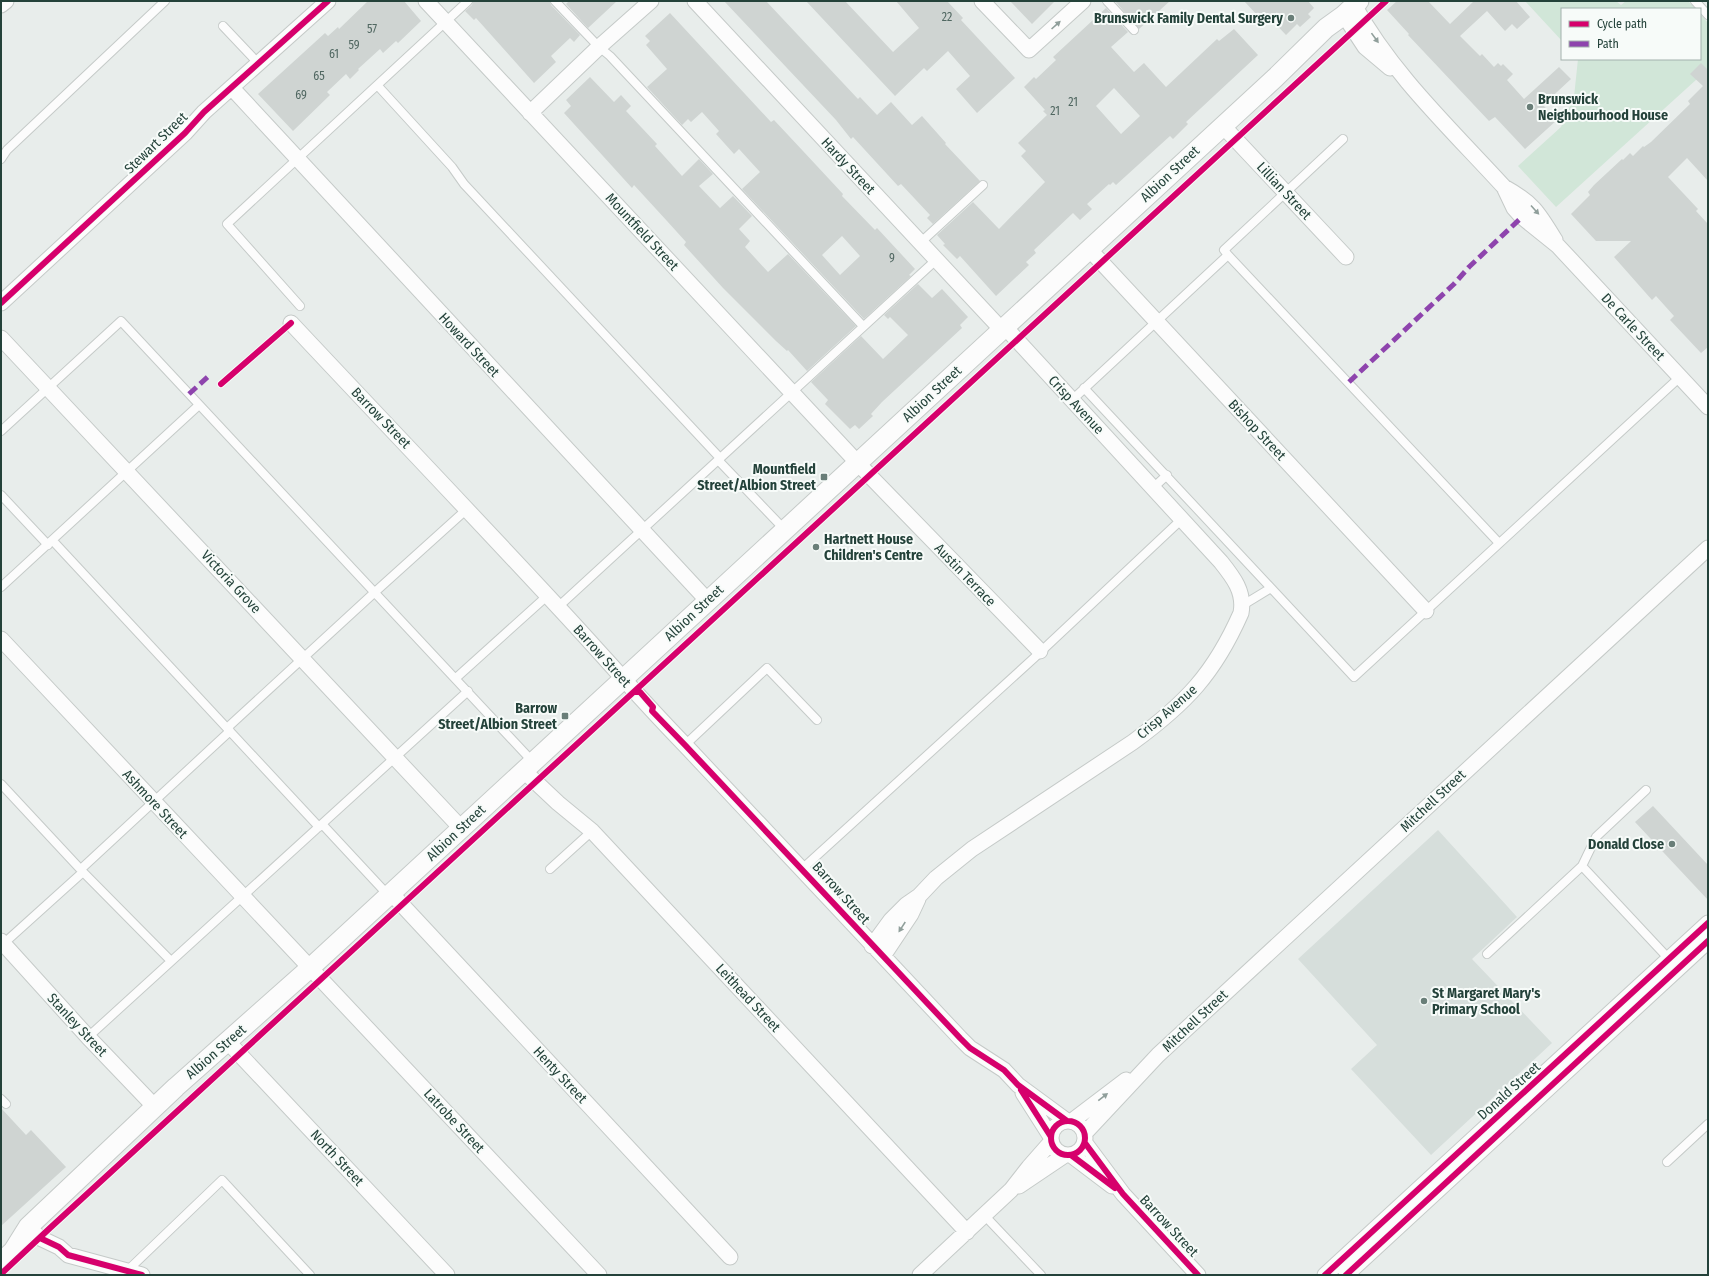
<svg xmlns="http://www.w3.org/2000/svg" width="1709" height="1276" viewBox="0 0 1709 1276" font-family="'Fira Sans Condensed',sans-serif">
	<style>
		.built { fill: #d6dedb }
		.green { fill: #d1e6d8 }
		.building { fill: #cfd4d2; fill-rule: evenodd }
		.lines { fill: none; stroke-linecap: round; stroke-linejoin: round }
		.service-casing { stroke: #c5cac8; stroke-width: 10 }
		.minor-casing { stroke: #c5cac8; stroke-width: 17 }
		.tertiary-casing { stroke: #c5cac8; stroke-width: 21 }
		.service { stroke: #fcfcfc; stroke-width: 8 }
		.minor { stroke: #fcfcfc; stroke-width: 15 }
		.tertiary { stroke: #fcfcfc; stroke-width: 19 }
		.quiet { stroke: #8e44ad; stroke-width: 5; stroke-dasharray: 10 5; stroke-linecap: butt }
		.cycleway-casing { stroke: #f7fbf9; stroke-width: 8 }
		.cycleway { stroke: #d6006c; stroke-width: 6 }
		.oneway { fill: #909f9b }
		.poi-dot { fill: #697e78; stroke: #f7fbf9; stroke-width: 1.5 }
		.labels { text-anchor: middle; dominant-baseline: central; stroke-width: 4; stroke-linejoin: round; paint-order: stroke }
		.number-label { font-size: 12px; fill: #506761 }
		.poi-label { font-size: 14px; font-weight: bold; fill: #24423a; stroke: #f7fbf9; text-anchor: end }
		.street-label { font-size: 14px; fill: #24423a; stroke: #f7fbf9 }
	</style>
	<rect width="100%" height="100%" fill="#e8edeb"/>
	<path class="built" d="M1438,830L1517,917L1472,959L1552,1043L1431,1155L1351,1069L1377,1045L1298,959Z"/>
	<path class="green" d="M1525,1H1616L1621,5L1626,1H1688L1696,9H1562V41Z
		M1700,14L1708,23V69L1556,207L1518,166L1561,127L1574,97L1578,59H1700Z"/>
	<path class="building" d="M368,1H404L421,21L398,43L396,41L383,53L380,49L358,69L359,70L350,79L346,74L327,92L330,95L293,131L258,94L325,33L328,36L338,27L339,29Z
		M473,1H550L551,5L580,35L574,42L570,38L551,56L556,62L534,83L476,18L474,20L465,11L472,5Z
		M569,1H617L588,28L566,4Z
		M724,1H766L858,99L860,97L877,115L891,102L912,125L922,116L946,143L945,144L980,181L933,224L927,218L930,215L901,184L898,186L853,137L851,139L836,120Z
		M806,1H845L893,52L919,28L896,1H947L963,18L961,20L1015,78L977,113L956,89L970,76L948,51L927,71L924,68L895,96Z
		M1010,1H1055L1032,24Z
		M1115,1H1170L1139,29Z
		M1244,1H1308L1314,8L1308,14L1311,17L1300,27L1297,24L1286,35L1264,12L1259,17Z
		M1397,1H1428L1450,24L1474,1H1516L1530,17L1517,29L1512,24L1505,31L1487,11L1460,36L1480,56L1482,54L1494,67L1498,63L1501,66L1503,64L1513,74L1507,80L1524,99L1559,67L1571,79L1543,105L1557,120L1525,149L1495,117L1489,121L1408,35L1409,34L1387,10Z
		M1106,8L1128,32L1111,47L1134,72L1144,63L1166,87L1217,39L1219,41L1234,29L1258,55L1186,122L1188,124L1173,139L1170,136L1116,185L1113,182L1110,185L1109,184L1087,204L1092,209L1080,220L1073,213L1034,250L1036,253L1026,262L1029,265L996,296L960,256L957,259L943,245L945,244L937,235L973,202L999,229L1045,182L1021,156L1026,151L1018,143L1047,115L1043,111L1045,110L1024,87L1034,77L1036,79L1056,60L1053,57ZM1114,88L1140,116L1121,134L1096,106Z
		M670,13L771,122L774,120L803,151L843,194L842,196L875,230L877,228L915,269L909,275L911,276L864,319L742,189L760,172L739,149L734,154L716,134L719,131L702,112L691,122L688,119L682,125L647,87L667,69L646,45L650,41L645,36ZM842,236L860,256L840,275L822,255Z
		M1701,63L1708,70V181L1687,158L1668,177L1698,209L1696,211L1708,224V347L1701,353L1670,320L1674,316L1656,296L1652,300L1614,257L1631,241H1596L1571,214L1590,195L1588,192L1594,185L1622,159L1623,160L1630,153L1633,156L1643,146L1644,147L1651,142L1690,104L1688,101L1703,86L1690,74Z
		M590,77L614,102L621,95L631,106L626,111L657,144L655,146L682,176L699,159L713,174L699,186L720,208L733,196L752,216L739,229L750,241L745,247L768,272L788,254L856,326L807,371L788,350L787,351L776,341L723,288L684,245L686,242L667,221L634,185L632,188L564,113L571,106L566,100Z
		M918,284L932,298L942,289L968,317L960,325L962,328L882,402L871,414L873,416L859,429L855,425L850,429L825,404L828,400L811,382L861,336L883,359L908,335L890,317L888,319L884,315Z
		M1653,806L1708,865V900L1635,822Z
		M1,1108L26,1135L31,1130L66,1167L1,1226Z"/>
	<g class="lines">
		<defs>
			<path id="service" d="M555,1L599,47L610,56L863,326
				M1107,1L1134,30
				M1695,1L1708,15
				M223,26L259,64
				M378,86L452,167L464,184L720,458
				M1,159L7,150L165,1
				M920,243L983,185
				M1228,255L1499,543
				M300,306L227,224L468,1
				M1084,388L1271,588
				M1072,400L1228,255L1224,250L1343,139
				M1,431L121,321L533,762
				M718,460L785,530
				M1153,488L1167,475
				M1,495L48,545
				M53,541L319,827
				M1,587L199,405
				M1243,605L1271,588L1354,677L1680,377
				M558,607L936,260
				M456,678L547,596
				M227,728L375,592L467,509
				M685,745L767,668L817,720
				M1,784L83,872L171,961
				M322,824L388,895
				M1582,866L1596,837L1646,790
				M81,869L230,731
				M550,869L592,831
				M802,869L1034,658L1182,519
				M2,945L83,872
				M1487,954L1582,866L1669,959
				M88,1037L468,691
				M1,1099L6,1104
				M1667,1162L1708,1124
				M985,1216L1041,1275
				M127,1271L222,1180L310,1275"/>
			<path id="minor" d="M426,1L869,475L1040,651
				M695,1L1002,330
				M982,1L1029,50L1083,1
				M1,5L6,1
				M1354,5C1392,74 1451,129 1504,187L1514,208L1522,217L1558,246L1708,407
				M1344,15L1365,47L1390,68
				M232,88L707,600
				M530,113L599,47L651,1
				M1223,126L1346,257
				M1504,187C1533,203 1538,212 1555,240
				M1089,249L1426,611
				M1,303L185,133L204,112L328,1
				M291,323C380,418 470,512 558,607C601,653 641,700 685,745L960,1038L970,1048L1004,1070L1018,1085L1067,1121
				M1,338L461,828
				M1,639L599,1275
				M524,771L558,803L592,831L967,1232
				M391,893L730,1257
				M1,941L88,1037L155,1107
				M872,946L891,920L906,905L919,896L936,878L972,849L1133,742C1186,703 1214,674 1241,613C1245,592 1233,577 1221,562L1005,327
				M883,956L911,914L918,899
				M228,1042L447,1275
				M1023,1093L1051,1137
				M1051 1138a17 17 0 1 1 34 0a17 17 0 1 1-34 0Z
				M1072,1121L1126,1080
				M1085,1133L1158,1055L1708,548
				M1085,1143L1123,1194L1198,1275
				M1071,1155L1112,1186
				M1019,1186L1065,1155
				M28,1227L40,1238L59,1247L68,1255L142,1275
				M920,1275L1011,1190L1029,1167L1051,1142
				M1325,1275L1708,923
				M1346,1275L1708,941"/>
			<path id="tertiary" d="M1,1262L13,1251L28,1227L176,1087L310,968L1275,78L1326,28L1344,15L1359,1"/>
		</defs>
		<use href="#service" class="service-casing"/>
		<use href="#minor" class="minor-casing"/>
		<use href="#tertiary" class="tertiary-casing"/>
		<use href="#service" class="service"/>
		<use href="#minor" class="minor"/>
		<use href="#tertiary" class="tertiary"/>
		<path class="quiet" d="M1349,382L1454,284L1469,267L1522,217
			M189,394L211,374"/>
		<defs>
			<path id="cycleway" d="M1,303L185,133L204,112L328,1
				M221,384L291,323
				M634,692H640L653,707L652,711L685,745L960,1038L970,1048L1004,1070L1018,1085L1067,1121
				M1021,1090L1051,1137
				M1051 1138a17 17 0 1 1 34 0a17 17 0 1 1-34 0Z
				M1085,1143L1123,1194L1198,1275
				M1071,1155L1115,1188
				M40,1238L59,1247L68,1255L142,1275
				M1,1274L50,1228L1386,1
				M1325,1275L1708,923
				M1346,1275L1708,941"/>
		</defs>
		<use href="#cycleway" class="cycleway-casing"/>
		<use href="#cycleway" class="cycleway"/>
	</g>
	<defs><path id="oneway-solid" d="M-6-.8H1V-3.2L6.5 0L1 3.2V.8H-6Z"/></defs>
	<g class="oneway">
		<use href="#oneway-solid" transform="translate(1056 25) rotate(-42)"/>
		<use href="#oneway-solid" transform="translate(1375 38) rotate(54)"/>
		<use href="#oneway-solid" transform="translate(1535 210) rotate(48)"/>
		<use href="#oneway-solid" transform="translate(902 927) rotate(123)"/>
		<use href="#oneway-solid" transform="translate(1103 1097) rotate(-38)"/>
	</g>
	<g class="poi-dot">
		<circle cx="1291" cy="18" r="4"/>
		<circle cx="1530" cy="107" r="4"/>
		<rect x="820" y="473" width="8" height="8" rx="2"/>
		<circle cx="816" cy="547" r="4"/>
		<rect x="561" y="712" width="8" height="8" rx="2"/>
		<circle cx="1672" cy="844" r="4"/>
		<circle cx="1424" cy="1001" r="4"/>
	</g>
	<g class="labels">
		<g class="number-label">
			<text x="947" y="17">22</text>
			<text x="372" y="29">57</text>
			<text x="354" y="45">59</text>
			<text x="334" y="54">61</text>
			<text x="319" y="76">65</text>
			<text x="301" y="95">69</text>
			<text x="1073" y="102">21</text>
			<text x="1055" y="111">21</text>
			<text x="892" y="258">9</text>
		</g>
		<g class="poi-label">
			<text x="1283" y="18">Brunswick Family Dental Surgery</text>
			<text x="1538" y="99" text-anchor="start">Brunswick<tspan x="1538" dy="16">Neighbourhood House</tspan></text>
			<text x="816" y="469">Mountfield<tspan x="816" dy="16">Street/Albion Street</tspan></text>
			<text x="824" y="539" text-anchor="start">Hartnett House<tspan x="824" dy="16">Children's Centre</tspan></text>
			<text x="557" y="708">Barrow<tspan x="557" dy="16">Street/Albion Street</tspan></text>
			<text x="1664" y="844">Donald Close</text>
			<text x="1432" y="993" text-anchor="start">St Margaret Mary's<tspan x="1432" dy="16">Primary School</tspan></text>
		</g>
		<g class="street-label">
			<text transform="translate(156 143) rotate(-44)">Stewart Street</text>
			<text transform="translate(848 166) rotate(47)">Hardy Street</text>
			<text transform="translate(1170 174) rotate(-43)">Albion Street</text>
			<text transform="translate(1284 191) rotate(47)">Lillian Street</text>
			<text transform="translate(642 232) rotate(47)">Mountfield Street</text>
			<text transform="translate(1633 327) rotate(47)">De Carle Street</text>
			<text transform="translate(469 345) rotate(47)">Howard Street</text>
			<text transform="translate(932 394) rotate(-43)">Albion Street</text>
			<text transform="translate(1076 405) rotate(47)">Crisp Avenue</text>
			<text transform="translate(381 418) rotate(46)">Barrow Street</text>
			<text transform="translate(1257 430) rotate(47)">Bishop Street</text>
			<text transform="translate(965 575) rotate(46)">Austin Terrace</text>
			<text transform="translate(231 582) rotate(47)">Victoria Grove</text>
			<text transform="translate(694 613) rotate(-43)">Albion Street</text>
			<text transform="translate(602 656) rotate(48)">Barrow Street</text>
			<text transform="translate(1167 712) rotate(-41)">Crisp Avenue</text>
			<text transform="translate(1433 801) rotate(-43)">Mitchell Street</text>
			<text transform="translate(155 804) rotate(47)">Ashmore Street</text>
			<text transform="translate(456 833) rotate(-43)">Albion Street</text>
			<text transform="translate(841 893) rotate(48)">Barrow Street</text>
			<text transform="translate(748 998) rotate(47)">Leithead Street</text>
			<text transform="translate(1195 1021) rotate(-43)">Mitchell Street</text>
			<text transform="translate(77 1025) rotate(47)">Stanley Street</text>
			<text transform="translate(216 1052) rotate(-41)">Albion Street</text>
			<text transform="translate(560 1075) rotate(47)">Henty Street</text>
			<text transform="translate(1509 1091) rotate(-42)">Donald Street</text>
			<text transform="translate(454 1121) rotate(47)">Latrobe Street</text>
			<text transform="translate(337 1158) rotate(47)">North Street</text>
			<text transform="translate(1169 1226) rotate(47)">Barrow Street</text>
		</g>
	</g>
	<rect width="1709" height="1276" fill="none" stroke="#24423a" stroke-width="4"/>
	<rect x="1561" y="8" width="140" height="52" fill="#f7fbf9" stroke="#a3b1ad"/>
	<rect x="1569" y="21" width="20" height="6" fill="#d6006c" stroke="#a3b1ad"/>
	<text x="1597" y="28" font-size="12" fill="#24423a">Cycle path</text>
	<rect x="1569" y="41" width="20" height="6" fill="#8e44ad" stroke="#a3b1ad"/>
	<text x="1597" y="48" font-size="12" fill="#24423a">Path</text>
</svg>
